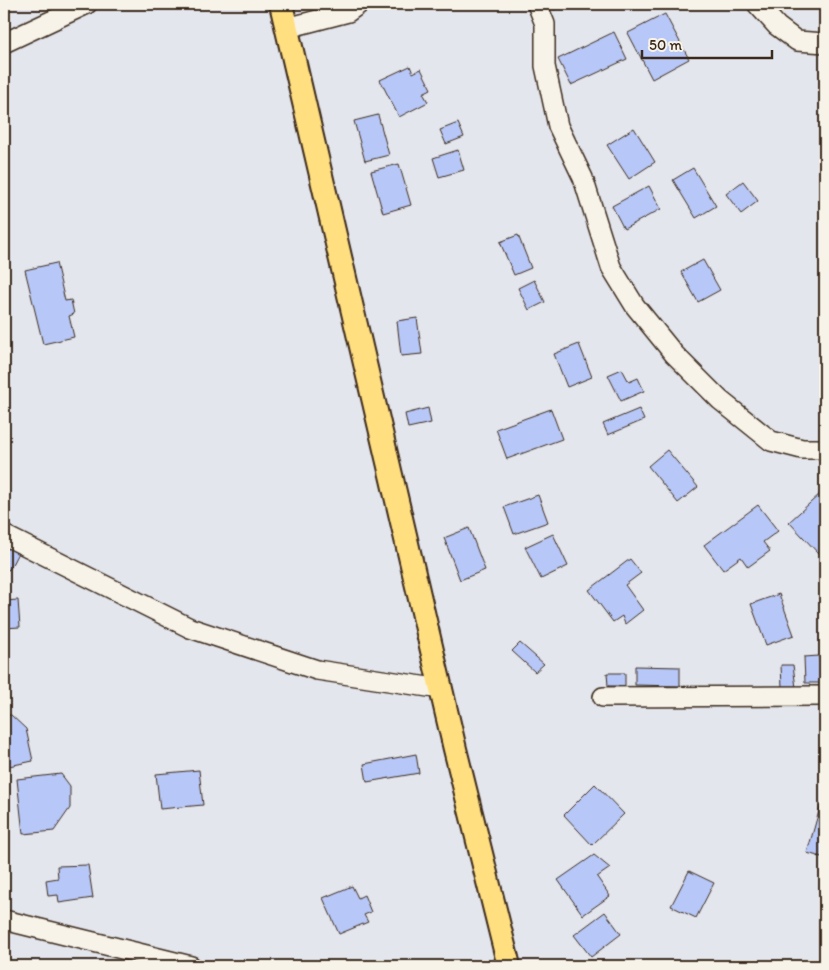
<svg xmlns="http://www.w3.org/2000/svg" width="829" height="970" viewBox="0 0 829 970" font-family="Itim,sans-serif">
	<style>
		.building { fill: #b7c8f8; stroke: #3b2a1e }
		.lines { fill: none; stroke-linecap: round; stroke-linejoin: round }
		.minor-casing { stroke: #3b2a1e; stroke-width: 22 }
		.major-casing { stroke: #3b2a1e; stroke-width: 26 }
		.minor { stroke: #f7f3e8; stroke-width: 19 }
		.major { stroke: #ffdf80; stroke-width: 22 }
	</style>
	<rect width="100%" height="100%" fill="#e4e6ed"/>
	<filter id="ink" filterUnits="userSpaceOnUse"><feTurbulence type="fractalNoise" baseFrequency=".02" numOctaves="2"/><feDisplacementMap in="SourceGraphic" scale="10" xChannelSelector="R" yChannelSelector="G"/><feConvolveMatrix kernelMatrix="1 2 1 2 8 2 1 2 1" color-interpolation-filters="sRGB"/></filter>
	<g filter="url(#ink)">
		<path class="building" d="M551,4H565L554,10Z
			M665,14L689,59L652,79L628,33Z
			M614,32L627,59L571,85L558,59Z
			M410,66L413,73L421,69L431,89L423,93L428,102L399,117L380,80Z
			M378,115L389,155L365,161L354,121Z
			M458,123L464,137L446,144L440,130Z
			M634,128L655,162L629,179L607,145Z
			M458,150L464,170L439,177L433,158Z
			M399,164L411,205L383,213L371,171Z
			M693,168L716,206L696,218L673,180Z
			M743,181L758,201L741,214L726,194Z
			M649,186L661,209L624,229L612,206Z
			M518,235L531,268L514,275L500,242Z
			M703,260L720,290L698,302L681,272Z
			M56,263L65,301L71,300L74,314L69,316L74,337L43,344L25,270Z
			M534,280L545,302L529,310L518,288Z
			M417,318L422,354L401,356L397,321Z
			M579,344L592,377L567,387L554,354Z
			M622,369L629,382L638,378L644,391L621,401L608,375Z
			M428,408L431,423L408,428L405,414Z
			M551,409L562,439L507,459L496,429Z
			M639,409L644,420L608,435L603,424Z
			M667,450L698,487L678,503L648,466Z
			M820,494L825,499V546L818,553L789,522Z
			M538,495L548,522L514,534L504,507Z
			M758,505L778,531L763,542L770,551L748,567L741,557L723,570L704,545Z
			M469,528L485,570L460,580L444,538Z
			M553,534L568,566L541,579L525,547Z
			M4,546L18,553L9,570L4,568Z
			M630,559L641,573L625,585L643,610L625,624L622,616L613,622L589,590Z
			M779,594L794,635L766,645L751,604Z
			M18,600L20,627L4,628V601Z
			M520,643L544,664L535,672L512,651Z
			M819,656L821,683H805L804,657Z
			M781,665H793L796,688L782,687Z
			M635,666L680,667V686L635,685Z
			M607,673H625V686H608Z
			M4,715H11L26,729L33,761L4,767Z
			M416,754L419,773L367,782L364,764Z
			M199,770L203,805L160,809L156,774Z
			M61,774L70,786V808L54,831L23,834L17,779Z
			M595,784L624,814L592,845L564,815Z
			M821,804L825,806V858L807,853Z
			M594,855L610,868L597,877L610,896L583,915L558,880Z
			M88,865L93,898L59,903L58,895L48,896L46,880L58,878L57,866Z
			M689,871L714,883L696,918L671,906Z
			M352,886L358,898L364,895L371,912L364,915L368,922L339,934L323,898Z
			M605,912L621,934L591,957L574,935Z"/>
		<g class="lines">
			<defs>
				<path id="minor" d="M537,4L545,24V66L558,126L583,178L611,267L635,306L674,354L720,400L771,441L802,449H825
					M757,4L777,26L797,41L825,43
					M287,28L348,12L359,4
					M4,43L87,4
					M4,535L190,628L317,670L441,689
					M603,697L825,696
					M4,920L191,966"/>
				<path id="major" d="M281,4L455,749L509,966"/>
			</defs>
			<use href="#minor" class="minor-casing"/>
			<use href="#major" class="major-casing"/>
			<use href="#minor" class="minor"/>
			<use href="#major" class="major"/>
		</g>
	</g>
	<rect width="829" height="970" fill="none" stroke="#f7f3e8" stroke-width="20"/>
	<rect x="10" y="10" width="809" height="950" fill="none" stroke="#3b2a1e" stroke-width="2" filter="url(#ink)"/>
	<path d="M642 50v8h130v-8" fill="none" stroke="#3b2a1e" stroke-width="2.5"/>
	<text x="649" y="50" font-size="15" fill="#3b2a1e" stroke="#f7f3e8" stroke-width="4" paint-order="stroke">50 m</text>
</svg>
